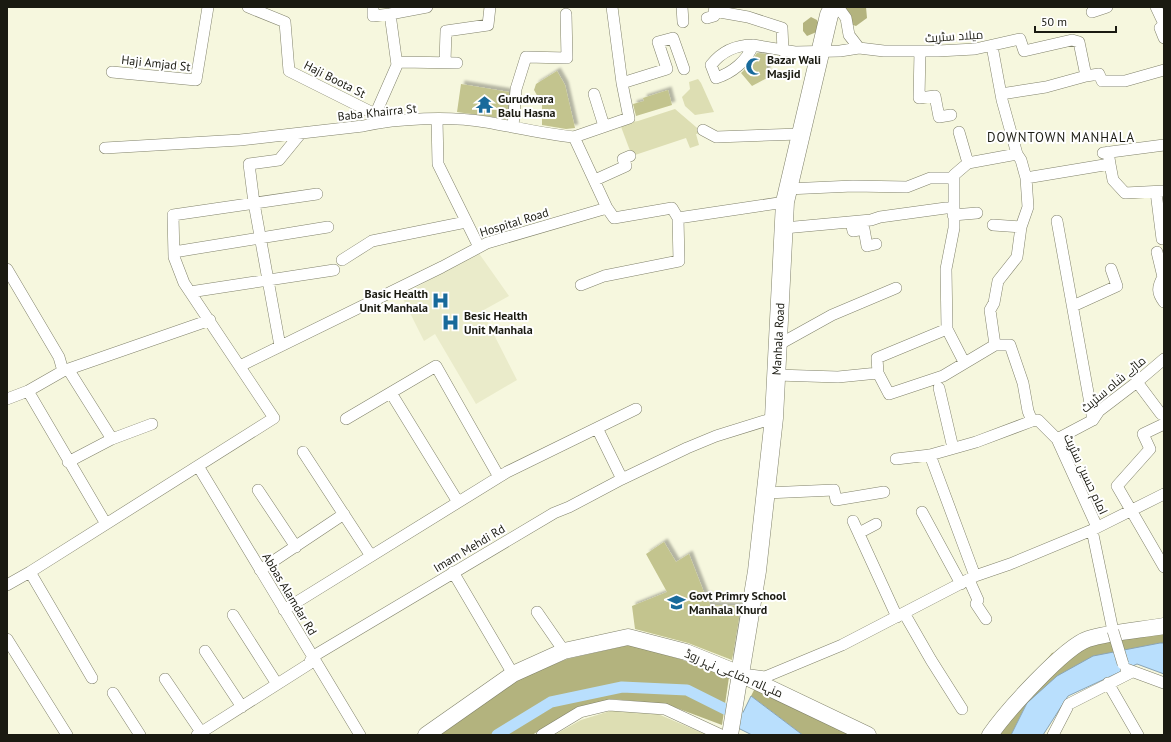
<svg xmlns="http://www.w3.org/2000/svg" width="1171" height="742" viewBox="0 0 1171 742" font-family="'PT Sans',Cairo,sans-serif">
	<style>
		.built { fill: #eaebca }
		.green { fill: #dddeb3 }
		.forest { fill: #b3b37e }
		.water { fill: #b9dffd; stroke: #89a4b6 }
		.lines { fill: none; stroke-linecap: round; stroke-linejoin: round }
		.canal { stroke: #b9dffd; stroke-width: 11 }
		.building { fill: #c3c48e; filter: url(#shadow) }
		.street-casing { stroke: #81826b; stroke-width: 12 }
		.secondary-casing { stroke: #81826b; stroke-width: 17 }
		.primary-casing { stroke: #81826b; stroke-width: 19 }
		.street { stroke: #fff; stroke-width: 11 }
		.secondary { stroke: #fff; stroke-width: 16 }
		.primary { stroke: #fff; stroke-width: 18 }
		.street-bridge-casing { stroke: #81826b; stroke-width: 12; stroke-linecap: butt }
		.street-bridge { stroke: #fff; stroke-width: 11 }
		.labels { text-anchor: middle; dominant-baseline: central; stroke-width: 4; stroke-linejoin: round; paint-order: stroke }
		.street-label { font-size: 12px; fill: #1a1a11; stroke: #fff }
		.poi-label { font-size: 12px; font-weight: bold; fill: #1a1a11; stroke: #fff; text-anchor: start }
		.neighbourhood-label { font-size: 13px; letter-spacing: 1px; fill: #1a1a11; stroke: #fff }
	</style>
	<defs>
		<filter id="shadow"><feDropShadow dx="3.5" dy="-3.5" stdDeviation="1" flood-color="#0004"/></filter>
	</defs>
	<rect width="100%" height="100%" fill="#f6f7de"/>
	<path class="built" d="M478,252L509,296L482,311L517,380L476,404L435,334L424,341L403,299L405,294Z"/>
	<path class="green" d="M698,79L701,83L714,112L695,115L685,106L682,97L690,89L689,82Z
		M675,109L703,133L696,134L699,145L690,148L686,138L632,156L620,124L638,121Z
		M610,711H651L707,735H554L581,720Z"/>
	<path class="forest" d="M840,7H866L867,18L856,26C848,23 841,22 836,15Z
		M811,17L817,20L819,25V31L807,36L803,31V23Z
		M1164,634V643H1160L1027,703L1011,735H994L1025,684L1052,653L1088,642Z
		M629,645L680,659L729,677L722,725L666,704L612,699L578,708L532,735H440L515,680L567,659Z
		M756,686L856,735H803L800,733L751,696Z"/>
	<path class="water" d="M1160,643H1164V674L1137,664L1068,696L1043,735H1011L1027,703L1057,676L1093,656Z
		M751,696L800,733L803,735H752L736,727Z"/>
	<g class="lines">
		<path class="canal" d="M497,735L551,702L622,687L687,690L739,716"/>
	</g>
	<path class="building" d="M757,53L766,54L767,78L752,86L741,73L748,66Z
		M557,71L565,85L575,128L566,129L542,125V104L534,90L536,84Z
		M461,84L509,92L507,119L457,112Z
		M668,90L672,105L636,116L633,104L644,101L643,98Z
		M664,542L676,562L689,554L705,595H708L710,605L741,606L732,660L688,643L635,629L632,606L667,592L646,554Z"/>
	<g class="lines">
		<defs>
			<path id="street" d="M248,7L285,22L289,71L371,112L382,122
				M373,7V16L390,14L397,65L375,115
				M682,7L683,22
				M838,7L846,18L849,35L859,48
				M1156,7L1164,24
				M1092,12L1107,7
				M390,14L427,7
				M707,18L714,16V11L748,17L782,28L783,51
				M1164,25L1160,28L1164,38
				M753,45C735,45 722,51 711,65L716,78C732,73 747,61 753,45L795,52L840,51L859,48L884,51H938L975,49L1020,39L1024,51L1072,40L1079,42L1086,76L1099,74L1102,81H1125L1164,70
				M992,46L1002,100L1017,154L1021,160L1026,178L1028,207L1021,227L1017,257L998,281L994,303L990,310L995,345H1010L1023,383L1028,411L1032,421L1038,420L1057,439L1097,527
				M920,51L919,98L935,96L939,117L951,115
				M401,62L457,63
				M445,62L446,31L488,25L490,7
				M112,72L196,80L208,7
				M622,83L667,69L658,42L673,38L684,69
				M594,94L604,126
				M1001,94L1046,87L1086,76
				M437,119L438,164L479,247
				M513,127L516,89L526,57L567,58L566,14
				M703,130L716,137L800,134
				M959,132L968,163
				M574,137L629,118L622,83L612,7
				M105,148L240,140L363,126C398,118 450,116 486,122C515,127 544,134 574,137L607,208
				M1103,153L1164,145
				M1110,164L1113,180L1125,193L1164,191
				M1026,178L1110,164L1108,152
				M595,180L626,166L623,159L630,156
				M787,189L853,186L907,187L930,178H954
				M1156,192L1162,239
				M953,215L977,213
				M1057,221L1093,420
				M851,222L853,231L864,229L867,246L876,244
				M993,225L1021,227
				M784,228L871,220L880,217L953,207
				M174,252L328,227
				M1157,252L1163,277C1157,287 1157,293 1164,302
				M342,260L372,241L466,222
				M7,269L59,357L63,371
				M581,285L604,276L679,261L678,218
				M190,292L334,270
				M1073,306L1117,286L1111,269
				M778,345L832,315L896,288
				M280,346L254,203L249,164L279,160L301,133
				M964,362L947,329L946,269L954,228V175L968,163L1017,154
				M240,366L442,267L487,243L607,208L614,218L672,208L678,218L785,202
				M68,369L112,439
				M878,373L877,358L947,329
				M776,375L838,377L878,373L889,394L943,376L995,345
				M1137,382L1161,414H1164
				M939,388L953,448
				M391,393L458,502
				M7,399L28,391
				M346,419L436,366L499,477
				M1164,424L1143,434L1150,449L1117,486L1164,567
				M1057,439L1093,420L1099,411L1137,382L1164,359
				M303,452L371,556
				M930,455L975,576
				M896,459L930,455L976,442L1032,421
				M68,462L112,439L152,424
				M198,466L360,735
				M622,479L597,428L636,409
				M258,490L296,547
				M766,493L834,490L836,500L884,492
				M922,512L961,584
				M853,521L897,617
				M106,524L28,391L63,371L210,320
				M1092,530L1113,631
				M859,533L876,524
				M260,570L344,514
				M30,572L92,678
				M453,572L513,674
				M969,580L978,600L976,604L986,619
				M7,585L30,572L274,418L184,283L174,257L173,215L317,194
				M284,610L507,472L597,428
				M537,612L564,651
				M904,613L931,660L962,709
				M233,615L277,684
				M7,639L67,735
				M205,651L242,707
				M1126,669L1164,683
				M750,675L765,677L842,645L975,576L1010,564L1092,530L1164,494
				M165,679L201,732
				M1108,683L1138,735
				M113,693L140,735
				M197,735L309,664L312,657L554,513L569,507L622,479L687,448L716,436L774,418
				M542,735L580,712L609,705L665,709L721,735
				M1053,735L1069,704L1132,672"/>
			<path id="secondary" d="M426,735L513,674L564,651L628,637L686,652L740,674L868,735
				M730,735L740,674
				M990,735C1005,713 1064,647 1088,639C1110,632 1141,630 1164,626"/>
			<path id="primary" d="M740,674L757,571L774,418L785,202L829,15L833,7"/>
		</defs>
		<use href="#street" class="street-casing"/>
		<use href="#secondary" class="secondary-casing"/>
		<use href="#primary" class="primary-casing"/>
		<use href="#street" class="street"/>
		<use href="#secondary" class="secondary"/>
		<use href="#primary" class="primary"/>
		<defs>
			<path id="street-bridge" d="M1113,631L1123,664"/>
		</defs>
		<use href="#street-bridge" class="street-bridge-casing"/>
		<use href="#street-bridge" class="street-bridge"/>
	</g>
	<defs>
		<symbol id="mosque-bare" viewBox="-9 -9 18 18"><path d="M3.5-4.9A6 6 0 1 0 3.5 4.9A5 5 0 1 1 3.5-4.9Z" fill="#186a9b" stroke="#fff" stroke-width="2.5" paint-order="stroke"/></symbol>
		<symbol id="temple-bare" viewBox="-9 -9 18 18"><path d="M0-6L5-2H3V0L6.5 2.5H4V6H1.5V3h-3V6H-4V2.5H-6.5L-3 0V-2H-5Z" fill="#186a9b" stroke="#fff" stroke-width="2.5" paint-order="stroke"/></symbol>
		<symbol id="hospital-bare" viewBox="-9 -9 18 18"><path d="M-5-5h3v3.5h4V-5h3V5h-3V1.5h-4V5h-3Z" fill="#186a9b" stroke="#fff" stroke-width="2.5" paint-order="stroke"/></symbol>
		<symbol id="school-bare" viewBox="-9 -9 18 18"><path d="M0-5L7-2L0 1L-7-2ZM-4 1L0 2.5L4 1V4Q0 6-4 4Z" fill="#186a9b" stroke="#fff" stroke-width="2.5" paint-order="stroke"/></symbol>
	</defs>
	<g fill-rule="evenodd">
		<use href="#mosque-bare" x="742" y="54" width="25" height="25"/>
		<use href="#temple-bare" x="472" y="92" width="25" height="25"/>
		<use href="#hospital-bare" x="428" y="288" width="25" height="25"/>
		<use href="#hospital-bare" x="438" y="310" width="25" height="25"/>
		<use href="#school-bare" x="664" y="590" width="25" height="25"/>
	</g>
	<g class="labels">
		<g class="street-label">
			<text transform="translate(954 36) rotate(-4)">میلاد سٹریٹ</text>
			<text transform="translate(156 63) rotate(6)">Haji Amjad St</text>
			<text transform="translate(335 79) rotate(27)">Haji Boota St</text>
			<text transform="translate(377 112) rotate(-6)">Baba Khairra St</text>
			<text transform="translate(514 222) rotate(-17)">Hospital Road</text>
			<text transform="translate(778 339) rotate(-87)">Manhala Road</text>
			<text transform="translate(1113 384) rotate(-40)">ماڑے شاہ سٹریٹ</text>
			<text transform="translate(1086 474) rotate(65)">امام حسین سٹریٹ</text>
			<text transform="translate(469 548) rotate(-31)">Imam Mehdi Rd</text>
			<text transform="translate(290 594) rotate(59)">Abbas Alamdar Rd</text>
			<text transform="translate(734 673) rotate(23)">منہالہ دفاعی نہر روڈ</text>
		</g>
		<g class="poi-label">
			<text x="767" y="59">Bazar Wali<tspan x="767" dy="14">Masjid</tspan></text>
			<text x="498" y="98">Gurudwara<tspan x="498" dy="14">Balu Hasna</tspan></text>
			<text x="428" y="293" text-anchor="end">Basic Health<tspan x="428" dy="14">Unit Manhala</tspan></text>
			<text x="464" y="315">Besic Health<tspan x="464" dy="14">Unit Manhala</tspan></text>
			<text x="689" y="595">Govt Primry School<tspan x="689" dy="14">Manhala Khurd</tspan></text>
		</g>
		<g class="neighbourhood-label">
			<text x="1061" y="137">DOWNTOWN MANHALA</text>
		</g>
	</g>
	<rect width="1171" height="742" fill="none" stroke="#1a1a11" stroke-width="16"/>
	<path d="M1035 26v6h81v-6" fill="none" stroke="#1a1a11" stroke-width="2"/>
	<text x="1041" y="26" font-size="12" fill="#1a1a11" stroke="#ffffff" stroke-width="3" paint-order="stroke">50 m</text>
</svg>
